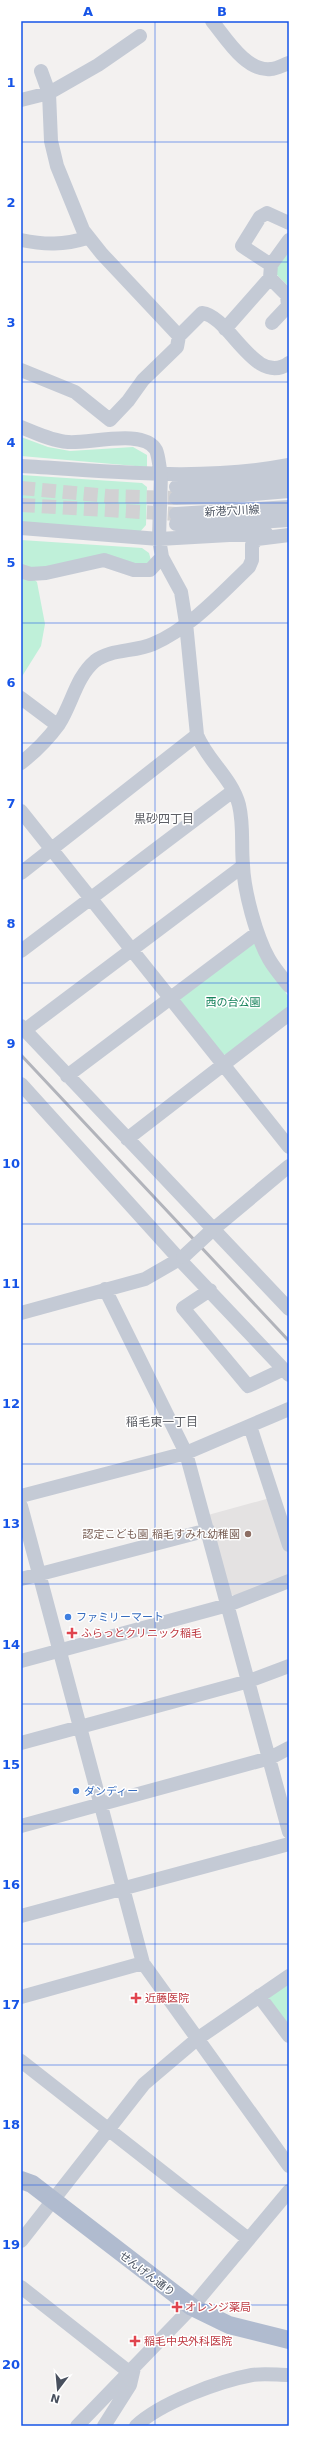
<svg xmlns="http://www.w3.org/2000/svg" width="310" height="2447" viewBox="0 0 310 2447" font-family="'DejaVu Sans','Noto Sans JP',sans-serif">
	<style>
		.education { fill: #e4e2e2 }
		.green { fill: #bff0d9 }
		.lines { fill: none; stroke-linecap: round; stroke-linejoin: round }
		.minor-tunnel { stroke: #d1d1d3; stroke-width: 14; stroke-dasharray: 14 7; stroke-linecap: butt }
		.minor { stroke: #c4cad5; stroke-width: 14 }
		.major { stroke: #b0bbcf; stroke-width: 18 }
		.rail { stroke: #b2b4bb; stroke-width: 3 }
		.minor-bridge { stroke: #c4cad5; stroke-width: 14 }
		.grid { fill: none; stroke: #1654e7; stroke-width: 1; stroke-opacity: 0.55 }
		.education-dot { fill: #8d6e63; stroke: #fff; stroke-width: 1.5 }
		.shop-dot { fill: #3f7fe0; stroke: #fff; stroke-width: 1.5 }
		.health-dot { fill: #e0444e; stroke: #fff; stroke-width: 1.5 }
		.labels { text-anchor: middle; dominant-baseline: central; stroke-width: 3; stroke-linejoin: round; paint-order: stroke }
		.street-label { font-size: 11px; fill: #48505e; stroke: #fff }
		.park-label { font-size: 11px; fill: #16825b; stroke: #fff }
		.education-label { font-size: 11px; fill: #785e54; stroke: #fff; text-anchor: end }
		.shop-label { font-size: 11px; fill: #366cbe; stroke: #fff; text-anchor: start }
		.health-label { font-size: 11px; fill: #be3a42; stroke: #fff; text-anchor: start }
		.neighbourhood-label { font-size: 12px; fill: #5d5f65; stroke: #fff }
		.neatline { fill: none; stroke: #1654e7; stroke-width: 1.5 }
		.grid-label { font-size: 13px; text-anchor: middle; font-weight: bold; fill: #1654e7 }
	</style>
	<rect width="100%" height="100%" fill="#f3f1f0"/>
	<path class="education" d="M270,1498L289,1552V1576L237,1596L229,1594L208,1515Z"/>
	<path class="green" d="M289,245V287L273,271Z
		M21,437L48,447L70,451L133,447L147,455V467L21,456Z
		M21,475L142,483L147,487L146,525L139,533L21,523Z
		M21,540L142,548L149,553L152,564L36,571L21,567Z
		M32,578L37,582L45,624L41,646L21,678V579Z
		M250,941L257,944L289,998V1007L227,1055L220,1054L179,1004V996Z
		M289,1982V2030L266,2000Z"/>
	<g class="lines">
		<path class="minor-tunnel" d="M21,488L108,496L176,498
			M21,505L176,514"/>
		<path class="minor" d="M212,21C226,38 246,72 271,69C277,69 283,65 289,63
			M41,71L49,93L51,141L57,166L83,230L102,254L179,336
			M21,100L49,93L98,65L140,36
			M21,240C45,245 64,245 87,238
			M271,265L242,246L260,217L267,213L289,223
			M270,278L287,295L288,306L272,323
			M225,329L270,278L271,265L289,240
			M21,370L75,392L110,420L128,401L143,380L177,347L179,336L202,313C230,316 255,388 289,363
			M21,427C36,433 52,441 68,442C89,444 144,428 156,450C159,457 159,467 161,474
			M21,466C111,471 200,482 289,465
			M176,487L289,478
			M176,498L221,497L289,491
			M176,514L289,507
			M176,524H223L289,520
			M21,528L159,539L266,533
			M159,539L162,557L181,592L186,623L197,735C207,760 232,778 239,805C244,826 241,845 243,865C244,891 256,936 269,959C274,968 282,977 289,986
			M21,571L30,574L46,573L104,560L134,570H150L162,557
			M21,698L57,725
			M21,763C35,752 48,739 59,724C72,704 76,677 95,661C110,649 135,652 153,644C190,628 220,595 249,567L252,560V545L257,539L289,535
			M21,811L289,1147
			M21,873L197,735
			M21,951L233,791
			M21,1026L289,1309
			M25,1030L243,866
			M67,1076L257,933
			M21,1084L180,1260L289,1375
			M127,1139L289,1014
			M210,1232L289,1166
			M105,1289L186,1453L289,1832
			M210,1290L183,1308L248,1386L284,1369
			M21,1313L145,1279L183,1257
			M250,1426L289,1545
			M21,1496L186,1453L289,1409
			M21,1506L143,1963L289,2166
			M21,1579L208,1530
			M21,1661L228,1605L289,1581
			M21,1743L249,1681L289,1666
			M21,1826L270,1758L289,1748
			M21,1916L289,1844
			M259,1996L289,2036
			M21,1997L143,1963
			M21,2061L247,2238
			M21,2241L144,2084L197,2039L289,1976
			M21,2287L129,2372
			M77,2426L192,2307L289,2191
			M104,2426L130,2385L134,2368
			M136,2426C160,2403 219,2381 252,2375C264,2373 277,2375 289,2375"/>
		<path class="major" d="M21,2180L32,2184L192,2307L229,2325L289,2340"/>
		<path class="rail" d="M21,1055L289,1341"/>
		<path class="minor-bridge" d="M159,539L161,474
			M183,1257L210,1232"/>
	</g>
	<path class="grid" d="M155,21V2426M21,142H289M21,262H289M21,382H289M21,503H289M21,623H289M21,743H289M21,863H289M21,983H289M21,1103H289M21,1224H289M21,1344H289M21,1464H289M21,1584H289M21,1704H289M21,1824H289M21,1944H289M21,2065H289M21,2185H289M21,2305H289"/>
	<circle class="education-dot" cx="248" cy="1534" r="4"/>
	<g class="shop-dot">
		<circle cx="68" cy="1617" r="4"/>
		<circle cx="76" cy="1791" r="4"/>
	</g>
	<g class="health-dot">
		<path d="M70 1627h4v4h4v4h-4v4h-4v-4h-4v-4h4z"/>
		<path d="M134 1992h4v4h4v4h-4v4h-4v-4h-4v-4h4z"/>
		<path d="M175 2301h4v4h4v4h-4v4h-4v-4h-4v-4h4z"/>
		<path d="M133 2335h4v4h4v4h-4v4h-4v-4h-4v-4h4z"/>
	</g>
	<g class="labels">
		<g class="street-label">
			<text transform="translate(232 511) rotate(-3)">新港穴川線</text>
			<text transform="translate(147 2274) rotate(37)">せんげん通り</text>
		</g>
		<g class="park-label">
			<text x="233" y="1002">西の台公園</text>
		</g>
		<g class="education-label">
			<text x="240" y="1534">認定こども園 稲毛すみれ幼稚園</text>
		</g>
		<g class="shop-label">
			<text x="76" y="1617">ファミリーマート</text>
			<text x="84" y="1791">ダンディー</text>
		</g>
		<g class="health-label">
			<text x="81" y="1633">ふらっとクリニック稲毛</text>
			<text x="145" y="1998">近藤医院</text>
			<text x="185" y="2307">オレンジ薬局</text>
			<text x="144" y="2341">稲毛中央外科医院</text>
		</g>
		<g class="neighbourhood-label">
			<text x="164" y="819">黒砂四丁目</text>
			<text x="162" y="1422">稲毛東一丁目</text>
		</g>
	</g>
	<rect width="310" height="2447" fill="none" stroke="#ffffff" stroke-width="44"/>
	<g transform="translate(58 2389) rotate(196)" stroke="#ffffff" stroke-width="3" paint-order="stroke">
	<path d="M0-3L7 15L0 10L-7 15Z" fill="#48505e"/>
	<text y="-6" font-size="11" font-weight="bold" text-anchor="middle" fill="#48505e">N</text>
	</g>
	<rect x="22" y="22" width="266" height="2403" class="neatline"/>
	<g class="grid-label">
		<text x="88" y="16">A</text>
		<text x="222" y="16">B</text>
		<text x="11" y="87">1</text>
		<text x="11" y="207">2</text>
		<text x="11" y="327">3</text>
		<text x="11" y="447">4</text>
		<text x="11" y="567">5</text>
		<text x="11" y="687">6</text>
		<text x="11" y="808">7</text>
		<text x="11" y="928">8</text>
		<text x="11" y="1048">9</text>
		<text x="11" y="1168">10</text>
		<text x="11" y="1288">11</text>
		<text x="11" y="1408">12</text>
		<text x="11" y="1528">13</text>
		<text x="11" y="1649">14</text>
		<text x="11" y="1769">15</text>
		<text x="11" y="1889">16</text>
		<text x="11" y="2009">17</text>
		<text x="11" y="2129">18</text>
		<text x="11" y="2249">19</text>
		<text x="11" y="2369">20</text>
	</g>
</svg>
